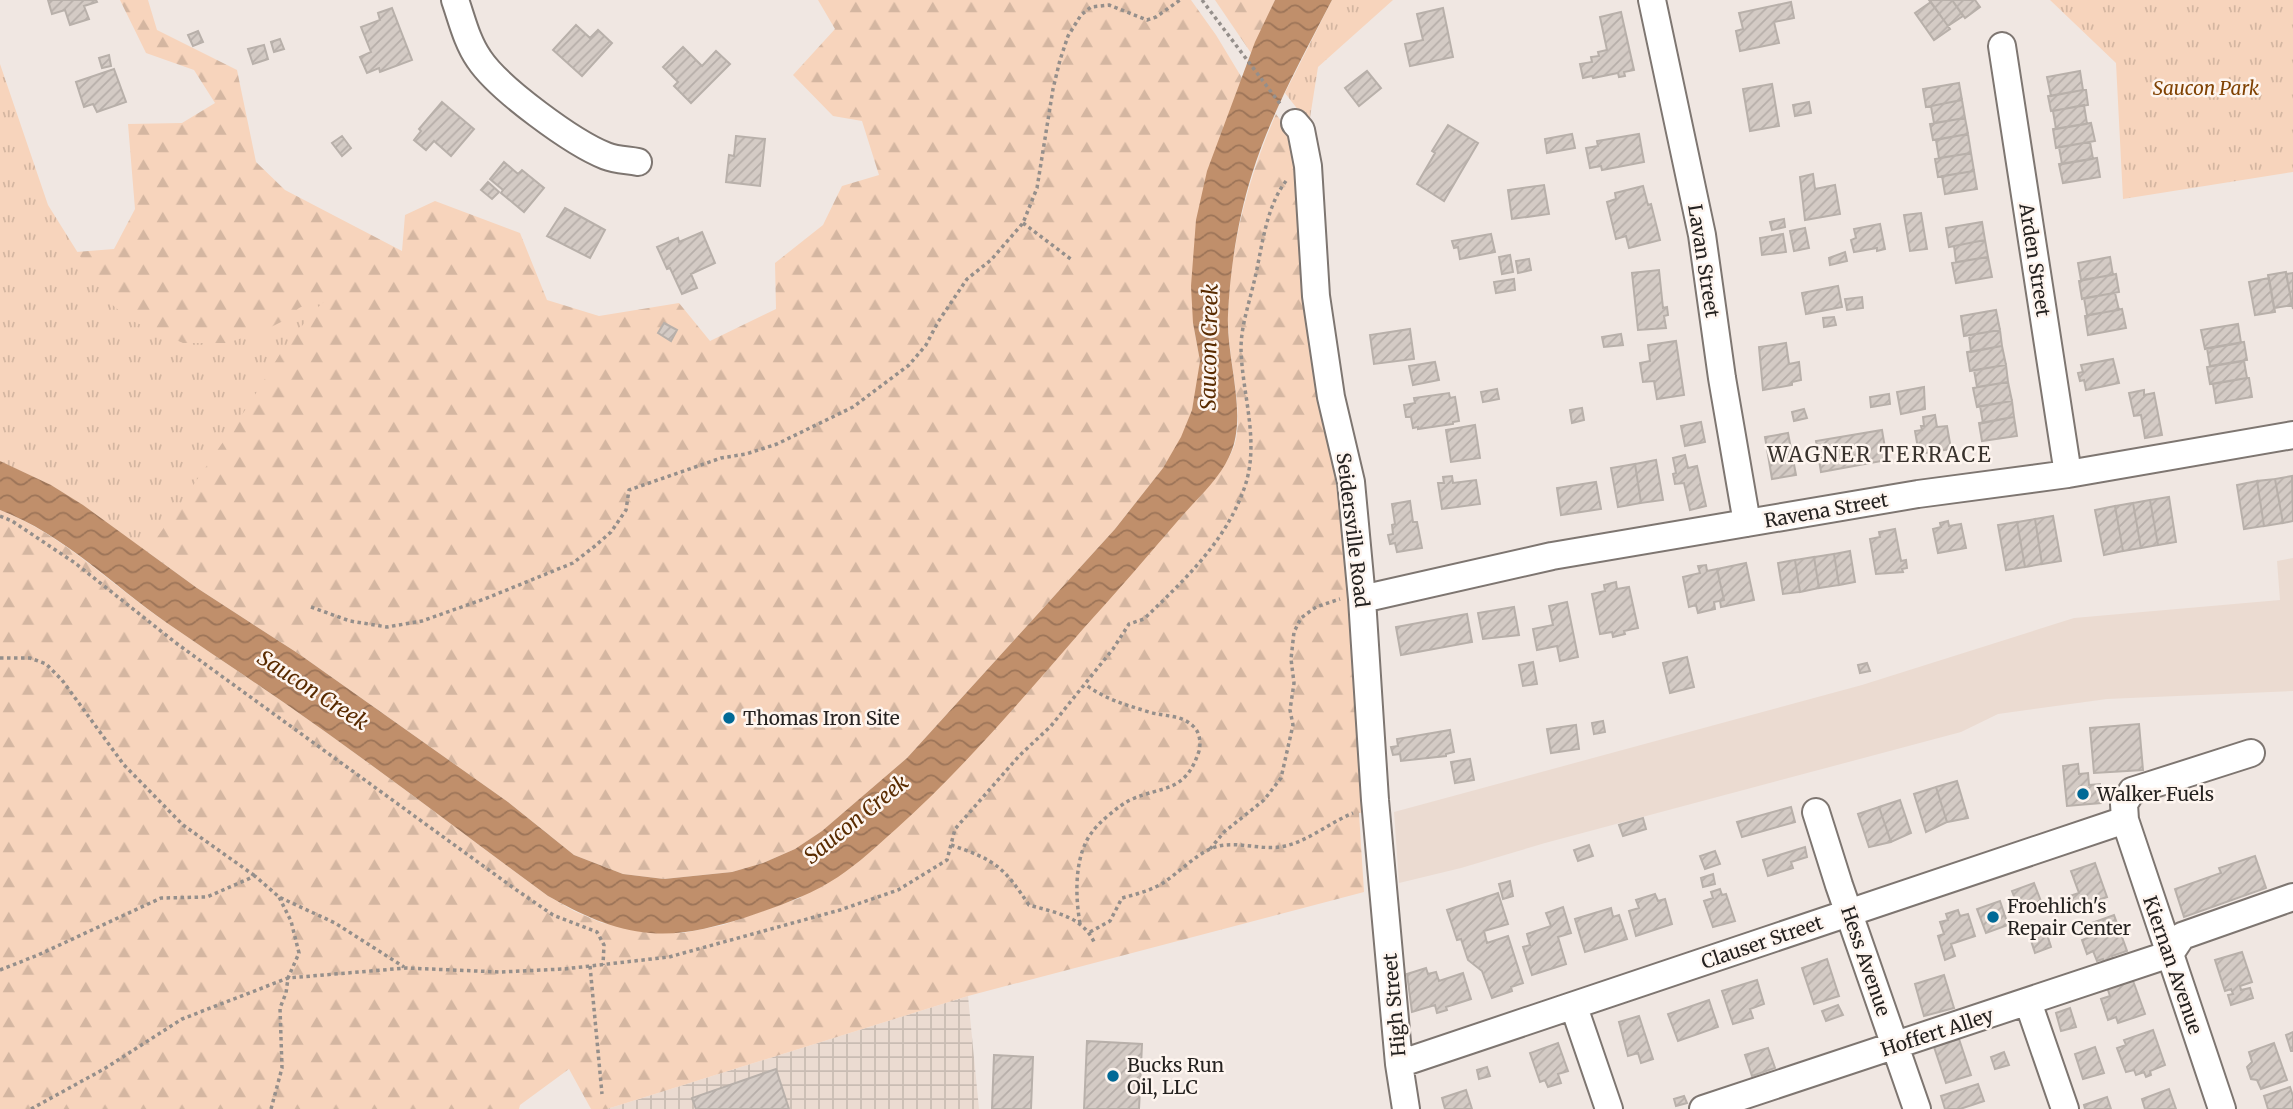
<svg xmlns="http://www.w3.org/2000/svg" width="2293" height="1109" viewBox="0 0 2293 1109" font-family="Merriweather,serif">
	<style>
		.built { fill: #ebdbd1 }
		.industrial { fill: url(#industrial-grid) }
		.forest { fill: url(#forest-firs) }
		.park { fill: url(#park-tufts) }
		.water { fill: url(#water-waves) }
		.building { fill: url(#building-hatch); stroke: #b8b0aa; stroke-width: 2 }
		.lines { fill: none; stroke-linecap: round; stroke-linejoin: round }
		.minor-casing { stroke: #7e7671; stroke-width: 30 }
		.path { stroke: #958f8b; stroke-width: 3.5; stroke-dasharray: 3.5 3.5; stroke-linecap: butt }
		.minor { stroke: #fff; stroke-width: 26 }
		.poi-dot { fill: #006996; stroke: #fef5ef; stroke-width: 2.5 }
		.labels { text-anchor: middle; dominant-baseline: central; stroke-width: 5; stroke-linejoin: round; paint-order: stroke }
		.park-label { font-size: 19px; font-style: italic; fill: #804203; stroke: #fef5ef }
		.street-label { font-size: 19px; fill: #252220; stroke: #fef5ef }
		.poi-label { font-size: 19px; fill: #252220; stroke: #fef5ef; text-anchor: start }
		.water-label { font-size: 21px; font-style: italic; fill: #592b00; stroke: #fef5ef }
		.neighbourhood-label { font-size: 21px; letter-spacing: 2px; fill: #39332e; stroke: #fef5ef }
	</style>
	<defs>
		<pattern id="industrial-grid" width="8" height="8" patternUnits="userSpaceOnUse" patternTransform="scale(1.75)"><rect width="8" height="8" fill="#ebdbd1"/><path d="M0 4h8M4 0v8" fill="none" stroke="#c9bcb3"/></pattern>
		<pattern id="forest-firs" width="22" height="20" patternUnits="userSpaceOnUse" patternTransform="scale(1.75)"><rect width="22" height="20" fill="#f7d4bc"/><path d="M5 1l3.5 6h-7zM16 11l3.5 6h-7z" fill="#d4b6a1"/></pattern>
		<pattern id="park-tufts" width="24" height="20" patternUnits="userSpaceOnUse" patternTransform="scale(1.75)"><rect width="24" height="20" fill="#f7d4bc"/><path d="M3 7l-1-3M5 7V3M7 7l1-3M15 17l-1-3M17 17v-4M19 17l1-3" fill="none" stroke="#d4b6a1"/></pattern>
		<pattern id="water-waves" width="16" height="10" patternUnits="userSpaceOnUse" patternTransform="scale(1.75)"><rect width="16" height="10" fill="#c08f6b"/><path d="M0 5q4-4 8 0t8 0" fill="none" stroke="#9c7458"/></pattern>
		<pattern id="building-hatch" width="6" height="6" patternUnits="userSpaceOnUse" patternTransform="scale(1.75)"><rect width="6" height="6" fill="#d4cbc5"/><path d="M-1 1l2-2M0 6l6-6M5 7l2-2" fill="none" stroke="#b6aea9"/></pattern>
	</defs>
	<rect width="100%" height="100%" fill="#f0e7e2"/>
	<path class="built" d="M2293,558V691L2107,699L1998,714L1961,732L1545,843L1461,868L1399,883L1394,812L1862,685L2074,618L2280,600L2277,561Z"/>
	<path class="industrial" d="M968,996L979,1109H607Z"/>
	<path class="forest" d="M120,0H148L157,30L237,70L256,162L285,190L402,251L405,215L435,201L520,233L547,300L599,316L679,303L710,341L776,309L775,263L823,225L842,186L879,175L862,121L833,116L793,75L835,29L818,0H1191L1216,35L1242,78L1228,116L1193,323L1200,361L1197,385L1192,410L1182,437L1163,468L1115,529L907,758L822,831L795,849L763,863L732,872L664,879L623,874L574,855L508,802L299,654L197,588L83,505L51,485L0,461V397L76,252L114,249L135,209L128,124L182,123L215,103L194,70L146,53Z
		M1215,0H1275L1251,53Z
		M1276,114L1287,129L1297,149L1307,300L1351,579L1365,812L1359,813L1364,892L968,996L607,1109H591L569,1069L520,1105L519,1109H0V510C64,535 111,585 167,623C206,650 247,677 286,704C375,766 461,832 548,896L574,911L602,923L683,933L723,925L800,898L1213,481C1222,468 1233,455 1236,439C1243,404 1227,355 1228,316C1230,247 1248,178 1276,114Z"/>
	<path class="park" d="M1332,0H1393L1318,67L1309,124L1285,93Z
		M2050,0H2293V172L2123,199L2116,63Z
		M0,64L48,205L108,301L130,320L183,343H227L261,332L283,321L299,308L338,289L315,310L283,349L250,403L147,552L83,505L51,485L0,461Z"/>
	<path class="water" d="M1275,0H1332C1303,56 1271,113 1252,174C1238,218 1230,269 1228,315C1226,361 1249,416 1229,457C1219,479 1198,498 1182,516C1149,554 1117,592 1083,629C1023,698 964,768 896,829C878,845 859,863 838,877C809,896 776,907 744,918C714,927 682,936 650,933C613,930 580,914 548,896C461,832 375,766 286,704C247,677 206,650 167,623C111,584 65,535 0,510V461L51,485L83,505L197,588L299,654L508,802L574,855L623,874L664,879L732,872L763,863L795,849L822,831L907,758L1115,529L1163,468L1181,437L1192,410L1200,361L1193,323L1191,286L1196,220L1207,171L1255,42Z"/>
	<path class="building" d="M48,0H96L97,2L84,6L89,19L70,25L65,10L52,14Z
		M1929,0H1952L1963,16L1948,26Z
		M1952,0H1975L1980,7L1965,18Z
		M1791,2L1794,18L1774,22L1779,43L1740,51L1736,31L1743,29L1739,13Z
		M1931,2L1950,29L1934,40L1915,13Z
		M392,8L412,60L380,72L379,68L367,73L360,57L371,52L361,27L380,20L378,13Z
		M1443,8L1453,57L1410,66L1405,44L1423,40L1417,14Z
		M1621,12L1634,70L1624,72L1625,76L1619,77L1618,73L1593,78L1592,76L1583,78L1580,64L1592,62L1591,57L1599,56L1598,52L1607,50L1600,17Z
		M576,25L590,38L598,30L612,43L582,76L553,50Z
		M198,31L203,42L193,46L188,35Z
		M280,39L284,49L274,52L271,42Z
		M264,45L268,59L253,64L248,49Z
		M683,47L702,66L716,51L730,64L691,103L674,86L678,82L663,67Z
		M109,55L111,66L102,68L99,58Z
		M114,69L126,102L97,112L93,104L84,107L76,82Z
		M1367,71L1381,88L1359,106L1345,88Z
		M2080,71L2083,90L2051,96L2047,77Z
		M1959,83L1962,100L1926,107L1923,89Z
		M1772,84L1779,126L1750,131L1743,89Z
		M2083,90H2086L2088,105L2051,111L2048,96Z
		M1962,100L1965,118L1934,123L1931,106Z
		M442,102L474,129L451,156L434,141L426,150L414,140L421,131L419,129Z
		M1809,102L1811,113L1795,116L1793,105Z
		M2084,105L2087,124L2056,129L2053,111Z
		M1965,118L1968,134L1933,140L1930,124Z
		M2091,123L2095,141L2056,148L2053,129Z
		M1448,125L1478,143L1444,201L1417,184L1435,153L1432,151Z
		M1572,134L1575,148L1547,153L1545,139Z
		M1639,134L1644,162L1602,170L1601,166L1590,168L1586,148L1598,146L1597,141Z
		M1968,134L1971,153L1939,158L1936,140Z
		M342,136L351,148L342,156L332,143Z
		M736,136L765,139L760,186L726,182L729,155L734,156Z
		M2090,142L2093,159L2062,164L2059,147Z
		M1971,153L1974,171L1938,177L1935,159Z
		M2097,158L2100,177L2063,183L2059,164Z
		M504,162L518,174L522,170L544,188L524,212L501,193L503,190L490,179Z
		M1974,171L1977,189L1945,194L1942,176Z
		M1813,174L1815,189L1835,185L1840,214L1805,220L1800,177Z
		M488,182L499,192L492,199L481,190Z
		M1544,185L1549,214L1512,219L1508,190Z
		M1643,186L1648,205L1651,204L1660,240L1629,248L1626,236L1616,239L1607,202L1616,199L1615,193Z
		M565,208L605,230L590,258L547,236Z
		M1921,213L1927,249L1910,251L1904,215Z
		M1784,219L1785,227L1772,230L1770,222Z
		M1982,222L1985,240L1949,247L1946,228Z
		M1880,224L1885,249L1877,251V248L1854,252L1851,240L1856,238L1854,229Z
		M1805,228L1809,248L1794,251L1790,231Z
		M702,232L715,263L691,274L697,288L682,294L670,268L667,269L657,247L678,238L679,242Z
		M1491,234L1495,252L1460,259L1458,247L1454,248L1452,241Z
		M1783,234L1786,252L1762,255L1760,238Z
		M1985,240L1988,257L1956,262L1954,246Z
		M1845,252L1847,261L1830,265L1829,258Z
		M1510,255L1513,272L1502,274L1499,257Z
		M1988,257L1992,277L1956,283L1952,263Z
		M2110,257L2113,275L2081,280L2078,263Z
		M1529,259L1531,270L1518,273L1516,261Z
		M1659,270L1663,308L1667,307L1668,315L1664,316L1666,328L1638,330L1632,273Z
		M2286,272L2292,305L2274,308L2268,275Z
		M2293,273V309L2286,274Z
		M2116,274L2119,292L2082,299L2079,281Z
		M2269,278L2275,312L2255,315L2249,282Z
		M1514,279L1515,290L1496,293L1494,282Z
		M1838,286L1842,307L1806,314L1802,293Z
		M2115,293L2119,310L2087,315L2084,298Z
		M1862,297L1863,308L1847,310L1845,299Z
		M2122,309L2126,328L2088,335L2085,316Z
		M1996,310L2000,330L1964,336L1961,316Z
		M1834,317L1836,325L1824,327L1823,318Z
		M664,323L677,330L671,341L658,333Z
		M2238,324L2241,343L2205,349L2201,330Z
		M1410,329L1414,359L1374,364L1370,335Z
		M2000,330L2002,346L1971,352L1969,335Z
		M1621,334L1623,345L1604,347L1602,337Z
		M1676,341L1684,395L1657,399L1654,381L1643,382L1640,363L1650,361L1648,345Z
		M2244,342L2247,360L2210,366L2207,348Z
		M1786,343L1789,364L1799,362L1801,380L1792,382V385L1763,390L1759,347Z
		M2002,346L2006,365L1970,371L1967,352Z
		M2113,359L2119,383L2086,390L2084,380L2080,381L2078,373L2083,372L2081,365Z
		M2244,361L2247,378L2210,384L2207,367Z
		M1435,362L1439,380L1413,385L1409,366Z
		M2006,365L2008,382L1977,387L1974,370Z
		M2247,378H2249L2252,397L2216,403L2213,384Z
		M2008,382L2012,401L1977,407L1973,388Z
		M1924,387L1925,409L1901,414L1897,392Z
		M1497,389L1499,399L1483,402L1481,392Z
		M2144,390V395L2154,393L2162,435L2145,438L2141,415L2134,416L2129,393Z
		M1449,393L1450,398L1455,397L1459,421L1453,422V424L1418,429V427L1413,428L1411,417H1406L1404,405L1415,403L1414,398Z
		M1889,394L1890,404L1871,407L1870,397Z
		M2012,401L2014,417L1983,423L1980,406Z
		M1582,408L1584,420L1572,423L1570,410Z
		M1804,409L1807,418L1794,421L1792,412Z
		M1935,415L1937,427L1947,426L1951,449L1919,454L1915,431L1922,430L1921,426H1924L1923,417Z
		M2014,417L2017,436L1982,441L1979,423Z
		M1701,422L1705,442L1685,446L1681,426Z
		M1475,425L1480,458L1451,462L1446,430Z
		M1882,430L1887,460L1821,472L1816,441Z
		M1788,433L1796,475L1772,479L1765,437Z
		M1685,455L1688,468L1697,466L1706,506L1690,510L1684,483L1675,484L1673,474L1676,473L1673,458Z
		M1656,460L1663,500L1641,503L1635,464Z
		M1635,464L1641,503L1618,507L1611,468Z
		M1452,476L1453,483L1476,480L1480,504L1442,509L1438,483H1444L1443,477Z
		M2292,476L2293,521L2283,523L2275,479Z
		M2275,479L2283,523L2264,526L2257,481Z
		M2257,481L2264,526L2244,529L2237,485Z
		M1596,482L1601,509L1561,515L1557,488Z
		M2169,497L2176,542L2158,545L2150,500Z
		M2150,500L2158,545L2141,548L2133,503Z
		M1410,501L1413,522H1417L1422,548L1397,552L1395,543L1390,544L1388,535L1393,534L1392,525L1395,524L1392,504Z
		M2133,503L2141,548L2123,551L2115,506Z
		M2115,506L2123,551L2104,555L2095,510Z
		M2053,516L2061,561L2042,564L2035,519Z
		M2035,519L2042,564L2025,567L2017,522Z
		M1948,521L1949,526L1961,524L1966,548L1938,553L1933,529L1941,527L1940,523Z
		M2017,522L2025,567L2006,570L1998,525Z
		M1895,529L1901,561L1906,560L1907,568L1902,569L1903,572L1876,574L1870,539L1880,537L1879,532Z
		M1850,551L1855,582L1839,585L1834,554Z
		M1834,554L1839,585L1819,588L1814,557Z
		M1814,557L1819,588L1800,592L1795,560Z
		M1795,560L1800,592L1783,594L1778,563Z
		M1746,563L1754,600L1721,607L1720,601L1724,600L1717,569Z
		M1706,565L1707,571L1717,569L1724,600L1714,602L1715,609L1698,613L1696,605L1689,607L1683,577L1700,573L1698,566Z
		M1616,582L1617,589L1629,587L1638,628L1624,631L1625,634L1613,637L1612,632L1600,634L1592,594L1605,591L1604,585Z
		M1567,602L1578,657L1560,661L1557,646L1537,650L1533,629L1553,625L1549,606Z
		M1514,607L1519,635L1483,639L1478,613Z
		M1467,614L1472,642L1401,655L1396,627Z
		M1687,657L1694,687L1670,693L1663,663Z
		M1533,662L1537,684L1523,686L1519,665Z
		M1867,663L1870,671L1860,673L1858,665Z
		M1603,721L1605,732L1594,734L1592,723Z
		M2139,724L2143,770L2094,773L2090,728Z
		M1576,725L1579,749L1551,753L1547,729Z
		M1450,730L1454,752L1446,754V756L1401,761L1400,754L1393,755L1391,747L1398,746L1397,739Z
		M1470,759L1474,780L1455,783L1451,762Z
		M2078,764L2079,774L2088,773L2089,785L2100,784L2101,803L2067,806L2063,766Z
		M1957,781L1968,818L1947,822L1936,787Z
		M1936,787L1947,822L1926,832L1914,794Z
		M1900,800L1911,833L1891,842L1879,807Z
		M1791,807L1795,822L1742,837L1737,822Z
		M1879,807L1891,842L1869,847L1858,814Z
		M1643,818L1646,829L1623,836L1619,825Z
		M1589,845L1593,856L1578,861L1574,850Z
		M1805,847L1807,857L1791,862L1793,868L1768,876L1763,860Z
		M1715,851L1720,864L1705,869L1700,856Z
		M2255,856L2266,888L2184,917L2175,889L2221,873L2219,868Z
		M2095,863L2107,897L2071,909L2067,897L2079,893L2071,871Z
		M1713,874L1715,884L1703,887L1701,878Z
		M1510,881L1513,896L1503,899L1499,884Z
		M2034,883L2042,904L2020,912L2012,891Z
		M1720,889L1722,895L1726,894L1735,921L1713,927L1704,901L1713,898L1711,892Z
		M1498,893L1508,924L1484,931L1487,943L1508,936L1523,983L1511,987L1512,991L1492,998L1482,971L1468,960L1461,939L1457,940L1447,910Z
		M1655,894L1658,901L1665,899L1672,924L1636,936L1629,911L1639,908L1636,900Z
		M2000,901L2008,925L1986,933L1977,909Z
		M1563,907L1571,933L1558,937L1566,964L1532,975L1523,947L1530,945L1527,934L1551,926L1546,913Z
		M1611,908L1613,917L1619,915L1627,939L1585,952L1575,919Z
		M1958,910L1960,916L1968,914L1975,936L1951,944L1955,956L1945,960L1938,936L1944,934L1940,922L1948,920L1946,914Z
		M2114,915L2127,951L2112,956L2114,959L2104,962L2103,959L2097,961L2093,951L2087,954L2082,940L2090,937L2086,925Z
		M2044,925L2051,947L2035,953L2028,931Z
		M2242,952L2252,982L2240,986L2241,990L2250,988L2253,998L2231,1005L2228,995L2233,994L2231,989L2225,991L2215,960Z
		M1827,959L1839,996L1814,1004L1802,968Z
		M1426,968L1428,974L1436,972L1439,981L1463,973L1471,999L1446,1007L1447,1010L1437,1013L1435,1005L1412,1012L1407,974Z
		M1944,975L1954,1008L1924,1016L1915,984Z
		M2132,978L2145,1014L2118,1023L2116,1017L2108,1020L2101,999L2110,996L2107,987Z
		M1757,980L1764,1004L1750,1009L1753,1018L1733,1024L1722,991Z
		M1709,1000L1718,1027L1678,1041L1668,1014Z
		M1838,1005L1843,1015L1826,1021L1822,1011Z
		M2070,1008L2076,1027L2061,1031L2056,1013Z
		M1639,1016L1653,1059L1641,1063L1638,1053L1628,1056L1619,1022Z
		M2153,1030L2165,1065L2150,1071L2151,1075L2146,1077L2144,1072L2136,1075L2134,1070L2126,1072L2117,1048L2126,1045L2124,1040Z
		M2293,1032V1051H2291L2286,1035Z
		M1959,1039L1971,1075L1946,1083L1934,1047Z
		M1087,1041L1142,1044L1139,1109H1084Z
		M1558,1043L1568,1071L1558,1074L1561,1083L1548,1087L1545,1080L1540,1082L1530,1053Z
		M2274,1043L2287,1080L2261,1089L2257,1080L2251,1079L2247,1067L2252,1062L2249,1052Z
		M2095,1047L2104,1073L2083,1079L2075,1054Z
		M1768,1048L1775,1068L1752,1076L1745,1055Z
		M2004,1052L2009,1065L1995,1069L1991,1057Z
		M994,1055L1033,1057L1031,1109H992Z
		M1487,1067L1490,1076L1479,1079L1477,1070Z
		M776,1069L789,1109H696L692,1098Z
		M1978,1084L1984,1101L1960,1109H1945L1941,1096Z
		M2290,1087L2293,1096V1109H2268L2264,1096Z
		M2169,1089L2176,1109H2145L2142,1099Z
		M1466,1090L1472,1109H1445L1442,1098Z
		M1684,1096L1687,1103L1676,1106L1674,1099Z
		M2107,1097L2111,1109H2085L2084,1105Z"/>
	<g class="lines">
		<defs>
			<path id="minor" d="M455,0C462,20 467,42 479,59C499,89 573,143 606,156C616,160 627,160 638,162
				M1652,0L1702,235L1722,378L1747,523
				M2002,46L2068,474
				M1295,123L1301,130L1308,166L1316,296L1331,397L1351,482L1362,599L1375,800L1399,1064L1406,1109
				M1362,599L1552,556L1918,494L2068,474L2293,435
				M1816,812L1839,885L1917,1109
				M2028,1002L2065,1109
				M1574,1007L1609,1109
				M1399,1064L2125,820
				M1703,1109L2170,954L2182,936L2293,897
				M2222,1109L2125,820L2124,804L2132,791L2251,753"/>
		</defs>
		<use href="#minor" class="minor-casing"/>
		<path class="path" d="M1202,0L1281,105
			M1023,223L1072,260
			M0,516L12,521L75,563L176,643L515,889L553,915L597,932L604,945L603,965
			M311,607L350,621L387,627L422,621L487,598L573,563L595,546L611,532L626,510L629,490L721,458L746,454L777,444L853,407L909,365L926,345L938,322L967,279L991,260L1023,223L1037,188L1053,89L1060,60L1068,36L1081,15L1091,7L1109,5L1147,20L1156,17L1180,0
			M0,658H30L46,664L62,680L124,765L183,825L255,876
			M951,845C995,860 1003,866 1029,905C1056,913 1083,916 1095,944
			M1210,849L1224,832L1264,800L1281,778L1293,725L1290,710L1294,683L1291,659L1294,632L1301,618L1316,607L1340,599
			M1080,923C1075,896 1074,854 1093,831C1099,822 1120,805 1130,800C1163,785 1185,794 1199,751C1201,743 1200,732 1193,726C1180,714 1165,717 1149,712C1126,705 1105,699 1086,685
			M1090,932L1110,921L1122,898C1137,894 1153,890 1166,881C1180,871 1195,856 1210,849C1232,839 1256,850 1280,847C1306,843 1329,823 1353,813
			M590,966L602,1094
			M0,970L38,955L161,898L207,897L255,876L279,897L335,923L404,967
			M31,1109L104,1069L182,1019L288,978L406,968L500,972L564,969L669,957L840,910L898,890L947,860L955,829L1019,756L1051,726L1113,649L1129,624L1144,619C1185,579 1226,542 1245,486C1260,441 1242,394 1241,349C1241,327 1248,307 1253,286C1262,252 1264,210 1286,181
			M271,1109L282,1068L280,1008L286,993L288,978L299,953L291,921L279,897"/>
		<use href="#minor" class="minor"/>
	</g>
	<g class="poi-dot">
		<circle cx="729" cy="718" r="7"/>
		<circle cx="2083" cy="794" r="7"/>
		<circle cx="1993" cy="917" r="7"/>
		<circle cx="1113" cy="1076" r="7"/>
	</g>
	<g class="labels">
		<g class="park-label">
			<text x="2206" y="88">Saucon Park</text>
		</g>
		<g class="street-label">
			<text transform="translate(2035 260) rotate(81)">Arden Street</text>
			<text transform="translate(1704 261) rotate(81)">Lavan Street</text>
			<text transform="translate(1826 510) rotate(-10)">Ravena Street</text>
			<text transform="translate(1353 530) rotate(83)">Seidersville Road</text>
			<text transform="translate(1762 942) rotate(-19)">Clauser Street</text>
			<text transform="translate(1866 961) rotate(71)">Hess Avenue</text>
			<text transform="translate(2173 965) rotate(71)">Kiernan Avenue</text>
			<text transform="translate(1394 1005) rotate(-95)">High Street</text>
			<text transform="translate(1937 1032) rotate(-18)">Hoffert Alley</text>
		</g>
		<g class="poi-label">
			<text x="743" y="718">Thomas Iron Site</text>
			<text x="2097" y="794">Walker Fuels</text>
			<text x="2007" y="906">Froehlich's<tspan x="2007" dy="22">Repair Center</tspan></text>
			<text x="1127" y="1065">Bucks Run<tspan x="1127" dy="22">Oil, LLC</tspan></text>
		</g>
		<g class="water-label">
			<text transform="translate(1209 347) rotate(-89)">Saucon Creek</text>
			<text transform="translate(313 690) rotate(33)">Saucon Creek</text>
			<text transform="translate(856 819) rotate(-39)">Saucon Creek</text>
		</g>
		<g class="neighbourhood-label">
			<text x="1880" y="454">WAGNER TERRACE</text>
		</g>
	</g>
</svg>
